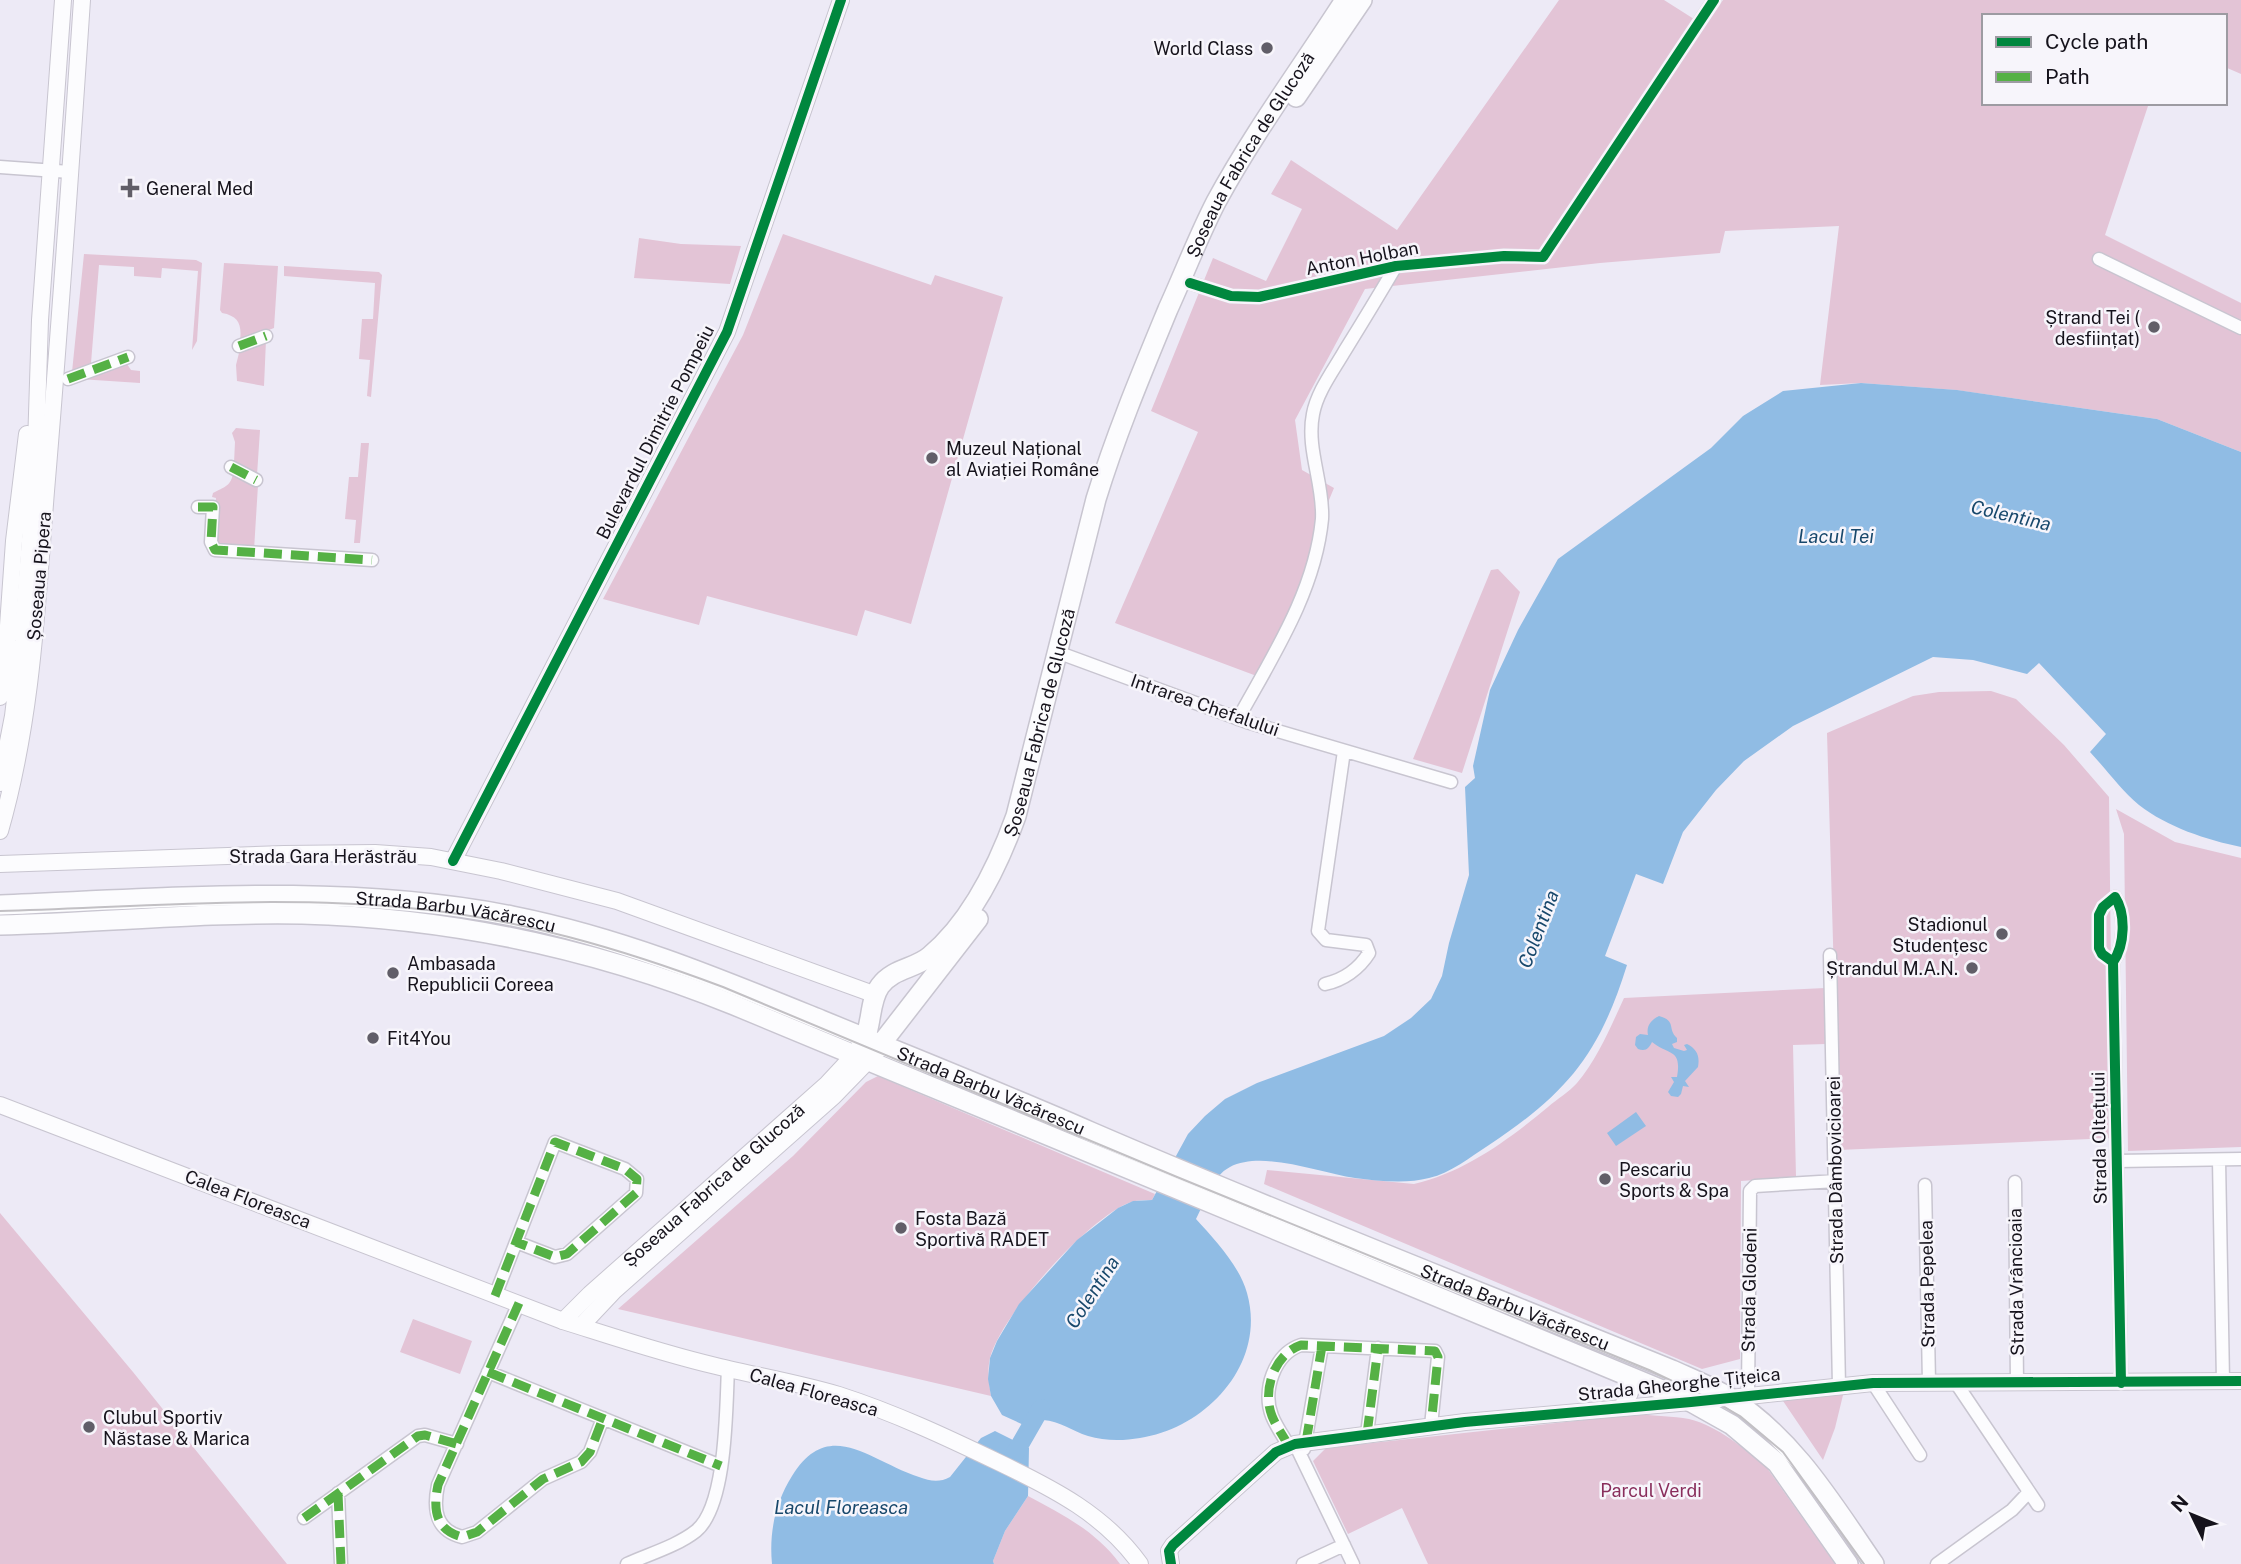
<svg xmlns="http://www.w3.org/2000/svg" width="2241" height="1564" viewBox="0 0 2241 1564" font-family="'Public Sans',sans-serif">
	<style>
		.green { fill: #e3c4d6 }
		.water { fill: #90bce4 }
		.lines { fill: none; stroke-linecap: round; stroke-linejoin: round }
		.river { stroke: #90bce4; stroke-width: 18 }
		.street-casing { stroke: #c8c5d0; stroke-width: 15 }
		.secondary-casing { stroke: #c8c5d0; stroke-width: 18 }
		.primary-casing { stroke: #c8c5d0; stroke-width: 22 }
		.street { stroke: #fcfcfe; stroke-width: 12 }
		.secondary { stroke: #fcfcfe; stroke-width: 16 }
		.primary { stroke: #fcfcfe; stroke-width: 19 }
		.tram { stroke: #c2c0c4; stroke-width: 2 }
		.quiet { stroke: #55b145; stroke-width: 9; stroke-dasharray: 18 9; stroke-linecap: butt }
		.cycleway-casing { stroke: #f7f5fb; stroke-width: 15 }
		.cycleway { stroke: #00873e; stroke-width: 10 }
		.poi-dot { fill: #615e68; stroke: #f7f5fb; stroke-width: 2.5 }
		.labels { text-anchor: middle; dominant-baseline: central; stroke-width: 5; stroke-linejoin: round; paint-order: stroke }
		.poi-label { font-size: 18px; fill: #16131c; stroke: #f7f5fb; text-anchor: start }
		.street-label { font-size: 18px; fill: #16131c; stroke: #f7f5fb }
		.park-label { font-size: 18px; fill: #892e5c; stroke: #f7f5fb }
		.water-label { font-size: 19px; font-style: italic; fill: #18486c; stroke: #f7f5fb }
	</style>
	<rect width="100%" height="100%" fill="#edeaf6"/>
	<path class="green" d="M1559,0H1664L1705,26L1723,0H2241V74L2225,67V16H1984V103H2149L2105,235L2241,303V452L2157,419L1956,390L1861,383L1820,385L1839,226L1725,231L1720,253L1600,263L1365,289L1295,420L1302,470L1334,488L1329,500L1318,558L1262,678L1115,623L1198,432L1151,411L1213,258L1266,281L1302,209L1271,194L1291,160L1397,230Z
		M783,234L931,285L935,275L1003,297L911,624L865,610L857,636L707,596L699,625L603,599L743,335Z
		M639,238L681,244L741,246L730,284L634,278Z
		M84,254L196,260L202,263L197,341L192,350L198,271L162,268L161,278L134,276V267L99,265L91,363L72,372Z
		M224,263L278,266L274,328L240,341C242,325 239,316 222,313L220,310Z
		M284,266L379,272L382,275L371,397L367,396L370,360L359,359L362,319H373L375,283L284,276Z
		M266,340L264,386L237,381L236,365L240,349Z
		M125,361L131,370L140,371V383L79,379Z
		M236,428L260,430L257,475L234,463L235,442L232,433Z
		M361,443H369L360,543H354L356,520L345,519L349,477H358Z
		M233,472L258,485L254,550L212,543L216,498L212,497L213,493C224,487 232,486 233,472Z
		M1498,569L1520,592L1462,773L1413,759L1491,570Z
		M1991,691L2016,699L2064,745L2109,797L2113,1138L1839,1150L1827,733L1913,696L1939,692Z
		M2116,809L2175,842L2241,858V1147L2128,1151L2124,834Z
		M1825,988L1826,1044L1793,1045L1796,1177L1741,1181L1740,1359L1702,1369L1264,1184L1267,1170L1414,1184C1465,1172 1508,1140 1548,1107C1557,1099 1569,1092 1577,1083C1598,1058 1611,1026 1624,998Z
		M878,1076L1155,1194L1152,1200C1145,1200 1138,1200 1131,1202C1089,1217 1001,1315 990,1358C987,1371 989,1383 991,1396L618,1309L793,1156L866,1082Z
		M0,1213L133,1372L287,1564H0Z
		M413,1319L472,1341L460,1374L400,1352Z
		M1844,1391L1835,1428L1823,1460L1781,1398Z
		M1639,1414C1655,1416 1673,1416 1689,1419C1718,1426 1745,1449 1767,1468L1835,1564H1428L1402,1508L1348,1534L1313,1461L1326,1448Z
		M1028,1496C1063,1515 1096,1531 1120,1564H994L993,1561L1005,1531Z"/>
	<path class="water" d="M1861,383L1957,390L2157,419L2241,452V847C2207,840 2167,827 2139,805C2121,790 2106,769 2090,752L2106,734L2039,663L2027,674L1973,660L1933,657L1793,726L1744,761L1716,790L1683,832L1663,884L1636,874L1605,956L1627,965C1599,1055 1567,1093 1489,1145C1470,1157 1451,1173 1429,1178C1407,1184 1378,1181 1355,1178C1320,1173 1263,1150 1230,1167C1212,1176 1205,1202 1196,1219C1215,1240 1239,1265 1247,1293C1267,1363 1207,1428 1140,1438C1123,1441 1104,1441 1088,1436C1072,1431 1060,1421 1043,1420L1037,1431L1002,1415L991,1396L988,1379L990,1358L997,1341L1019,1304L1077,1240L1118,1208L1133,1201L1152,1200L1188,1134L1205,1116L1225,1099L1257,1083L1384,1036L1411,1018L1431,999L1442,976L1449,943L1469,875L1465,787L1475,778L1473,766L1490,690L1518,630L1558,559L1711,448L1743,416L1783,391Z
		M1659,1016C1677,1021 1667,1029 1677,1038V1042L1672,1044L1674,1048L1684,1051L1687,1050L1684,1045L1687,1044C1697,1049 1700,1056 1698,1067L1685,1081L1689,1087L1683,1086L1681,1094L1678,1097L1671,1096L1668,1092L1674,1082L1671,1077H1677C1682,1048 1669,1056 1652,1042C1649,1048 1646,1052 1638,1049L1635,1045L1636,1037L1640,1034L1648,1035C1646,1026 1651,1020 1659,1016Z
		M1636,1112L1646,1126L1616,1146L1607,1133Z
		M995,1431L1029,1448L1028,1496L1005,1531L993,1561L994,1564H772C769,1533 775,1503 792,1476C829,1416 870,1461 919,1477C930,1481 939,1483 950,1477L981,1438Z"/>
	<g class="lines">
		<path class="river" d="M1010,1462L1041,1408"/>
		<defs>
			<path id="street" d="M0,167L70,172
				M2099,259L2241,328
				M1190,283L1231,296L1259,297L1396,266L1504,256L1543,257L1714,0
				M239,346L266,336
				M68,379L128,357
				M231,467L256,480
				M198,507H213L211,542L215,550L372,560
				M1057,652L1247,722L1451,782
				M1238,719C1272,657 1315,592 1322,519C1324,484 1306,449 1313,414C1317,392 1333,371 1344,352C1362,323 1379,295 1396,266
				M1830,955L1839,1386
				M2113,962L2102,954L2099,948V915L2103,907L2115,897C2126,914 2125,945 2113,962L2121,1383
				M1325,984C1343,980 1359,969 1369,953L1366,945L1326,940L1318,931L1344,751
				M2219,1160L2223,1381
				M2117,1161L2241,1159
				M2015,1182L2017,1383
				M1925,1185L1929,1382
				M495,1296L555,1142L625,1169L637,1179L636,1193L567,1254L555,1257L516,1242
				M519,1303L438,1485C433,1509 435,1530 462,1537L477,1532L543,1479L581,1462L590,1452L603,1418
				M488,1372L721,1466
				M1873,1383L1920,1455
				M1956,1383L2038,1505
				M1748,1395L1750,1191L1755,1186L1836,1181
				M1367,1434L1378,1348
				M1295,1444L1353,1564
				M1289,1446C1283,1436 1276,1426 1272,1416C1262,1391 1274,1354 1301,1345L1435,1351L1438,1357L1431,1426
				M1304,1449L1322,1346
				M338,1493L341,1564
				M304,1518L418,1436L425,1435L457,1444
				M627,1564C649,1554 677,1546 696,1531C727,1506 726,1407 728,1368
				M1303,1564L1344,1545
				M1937,1564L2012,1510L2029,1492"/>
			<g id="secondary">
				<path d="M0,697L7,640L14,541L27,434"/>
				<path d="M0,783L13,716L22,641L35,476L40,320L63,0"/>
				<path d="M0,831C32,720 37,605 46,491C60,327 71,164 82,0"/>
				<path d="M453,861L727,332L841,0"/>
				<path d="M0,864L284,854L375,853L431,857L501,871L617,901L876,995"/>
				<path d="M0,1105L563,1321C614,1337 664,1354 716,1366C757,1376 799,1383 839,1395C895,1413 948,1438 1000,1463C1054,1489 1105,1515 1140,1564"/>
				<path id="s1" d="M563,1321L590,1294L827,1084L854,1055"/>
				<path d="M581,1326L614,1291L834,1096L867,1062"/>
				<path d="M1622,1407L1630,1393L1627,1375"/>
				<path d="M1171,1564L1169,1551L1173,1545L1276,1452L1295,1444L1465,1422L1691,1402L1873,1383L2241,1381"/>
			</g>
			<g id="primary">
				<path d="M1296,97L1362,0"/>
				<path id="s2" d="M0,905C171,898 342,883 512,916C622,938 718,978 821,1020C911,1057 1002,1093 1091,1132C1283,1215 1478,1291 1672,1370C1692,1379 1712,1387 1730,1398C1794,1439 1832,1503 1874,1564"/>
				<path d="M0,925C100,923 201,912 302,914C451,918 596,949 734,1005L1691,1402L1732,1425L1777,1463L1848,1564"/>
				<path id="s3" d="M861,1046C873,1028 868,1003 880,986C893,968 915,969 930,956C972,921 998,866 1016,816L1096,499C1116,434 1142,372 1168,309C1184,274 1198,237 1216,202C1254,132 1302,67 1345,0"/>
				<path d="M874,1053L978,919"/>
			</g>
		</defs>
		<use href="#street" class="street-casing"/>
		<use href="#secondary" class="secondary-casing"/>
		<use href="#primary" class="primary-casing"/>
		<use href="#street" class="street"/>
		<use href="#secondary" class="secondary"/>
		<use href="#primary" class="primary"/>
		<path class="tram" d="M0,911C136,907 273,895 409,908C517,918 622,949 723,987L1177,1177L1649,1370L1712,1400L1740,1416L1783,1452L1864,1564"/>
		<path class="quiet" d="M239,346L266,336
			M68,379L128,357
			M231,467L256,480
			M198,507H213L211,542L215,550L372,560
			M495,1296L555,1142L625,1169L637,1179L636,1193L567,1254L555,1257L516,1242
			M519,1303L438,1485C433,1509 435,1530 462,1537L477,1532L543,1479L581,1462L590,1452L603,1418
			M488,1372L721,1466
			M1367,1434L1378,1348
			M1306,1442L1322,1346
			M1289,1446C1283,1436 1276,1426 1272,1416C1262,1391 1274,1354 1301,1345L1435,1351L1438,1357L1431,1426
			M338,1493L341,1564
			M304,1518L418,1436L425,1435L457,1444"/>
		<defs>
			<path id="cycleway" d="M1190,283L1231,296L1259,297L1396,266L1504,256L1543,257L1714,0
				M453,861L727,332L841,0
				M2113,962L2102,954L2099,948V915L2103,907L2115,897C2126,914 2125,945 2113,962L2121,1383
				M1171,1564L1169,1551L1173,1545L1276,1452L1295,1444L1465,1422L1691,1402L1873,1383L2241,1381"/>
		</defs>
		<use href="#cycleway" class="cycleway-casing"/>
		<use href="#cycleway" class="cycleway"/>
	</g>
	<g class="poi-dot">
		<circle cx="1267" cy="48" r="7"/>
		<path d="M126.5 177.5h7v7h7v7h-7v7h-7v-7h-7v-7h7z"/>
		<circle cx="2154" cy="327" r="7"/>
		<circle cx="932" cy="458" r="7"/>
		<circle cx="2002" cy="934" r="7"/>
		<circle cx="1972" cy="968" r="7"/>
		<circle cx="393" cy="973" r="7"/>
		<circle cx="373" cy="1038" r="7"/>
		<circle cx="1605" cy="1179" r="7"/>
		<circle cx="901" cy="1228" r="7"/>
		<circle cx="89" cy="1427" r="7"/>
	</g>
	<g class="labels">
		<g class="poi-label">
			<text x="1253" y="48" text-anchor="end">World Class</text>
			<text x="146" y="188">General Med</text>
			<text x="2140" y="317" text-anchor="end">Ștrand Tei (<tspan x="2140" dy="21">desființat)</tspan></text>
			<text x="946" y="448">Muzeul Național<tspan x="946" dy="21">al Aviației Române</tspan></text>
			<text x="1988" y="924" text-anchor="end">Stadionul<tspan x="1988" dy="21">Studențesc</tspan></text>
			<text x="407" y="963">Ambasada<tspan x="407" dy="21">Republicii Coreea</tspan></text>
			<text x="1958" y="968" text-anchor="end">Ștrandul M.A.N.</text>
			<text x="387" y="1038">Fit4You</text>
			<text x="1619" y="1169">Pescariu<tspan x="1619" dy="21">Sports &amp; Spa</tspan></text>
			<text x="915" y="1218">Fosta Bază<tspan x="915" dy="21">Sportivă RADET</tspan></text>
			<text x="103" y="1417">Clubul Sportiv<tspan x="103" dy="21">Năstase &amp; Marica</tspan></text>
		</g>
		<g class="street-label">
			<text stroke="none"><textPath href="#s3" startOffset="994">Șoseaua Fabrica de Glucoză</textPath></text>
			<text transform="translate(1362 258) rotate(-11)">Anton Holban</text>
			<text transform="translate(655 432) rotate(-63)">Bulevardul Dimitrie Pompeiu</text>
			<text transform="translate(39 576) rotate(-85)">Șoseaua Pipera</text>
			<text transform="translate(1205 705) rotate(19)">Intrarea Chefalului</text>
			<text stroke="none"><textPath href="#s3" startOffset="385">Șoseaua Fabrica de Glucoză</textPath></text>
			<text x="323" y="856">Strada Gara Herăstrău</text>
			<text stroke="none"><textPath href="#s2" startOffset="457">Strada Barbu Văcărescu</textPath></text>
			<text stroke="none"><textPath href="#s2" startOffset="1024">Strada Barbu Văcărescu</textPath></text>
			<text transform="translate(2099 1138) rotate(-91)">Strada Oltețului</text>
			<text transform="translate(1835 1170) rotate(-91)">Strada Dâmbovicioarei</text>
			<text stroke="none"><textPath href="#s1" startOffset="203">Șoseaua Fabrica de Glucoză</textPath></text>
			<text transform="translate(248 1199) rotate(21)">Calea Floreasca</text>
			<text transform="translate(2016 1282) rotate(-91)">Strada Vrâncioaia</text>
			<text transform="translate(1927 1284) rotate(-91)">Strada Pepelea</text>
			<text transform="translate(1749 1290) rotate(-89)">Strada Glodeni</text>
			<text stroke="none"><textPath href="#s2" startOffset="1591">Strada Barbu Văcărescu</textPath></text>
			<text transform="translate(1679 1384) rotate(-6)">Strada Gheorghe Țițeica</text>
			<text transform="translate(814 1392) rotate(16)">Calea Floreasca</text>
		</g>
		<g class="park-label">
			<text x="1651" y="1490">Parcul Verdi</text>
		</g>
		<g class="water-label">
			<text transform="translate(2011 515) rotate(13)">Colentina</text>
			<text x="1836" y="536">Lacul Tei</text>
			<text transform="translate(1538 929) rotate(-69)">Colentina</text>
			<text transform="translate(1092 1292) rotate(-57)">Colentina</text>
			<text x="841" y="1507">Lacul Floreasca</text>
		</g>
	</g>
	<rect x="1982" y="14" width="245" height="91" fill="#f7f5fb" stroke="#9d9ba2" stroke-width="2"/>
	<rect x="1996" y="37" width="35" height="10" fill="#00873e" stroke="#9d9ba2" stroke-width="2"/>
	<text x="2045" y="49" font-size="21" fill="#16131c">Cycle path</text>
	<rect x="1996" y="72" width="35" height="10" fill="#55b145" stroke="#9d9ba2" stroke-width="2"/>
	<text x="2045" y="84" font-size="21" fill="#16131c">Path</text>
	<g transform="translate(2192 1515) rotate(313)" stroke="#f7f5fb" stroke-width="5" paint-order="stroke">
	<path d="M0-5L12 26L0 18L-12 26Z" fill="#16131c"/>
	<text y="-10" font-size="19" font-weight="bold" text-anchor="middle" fill="#16131c">N</text>
	</g>
</svg>
